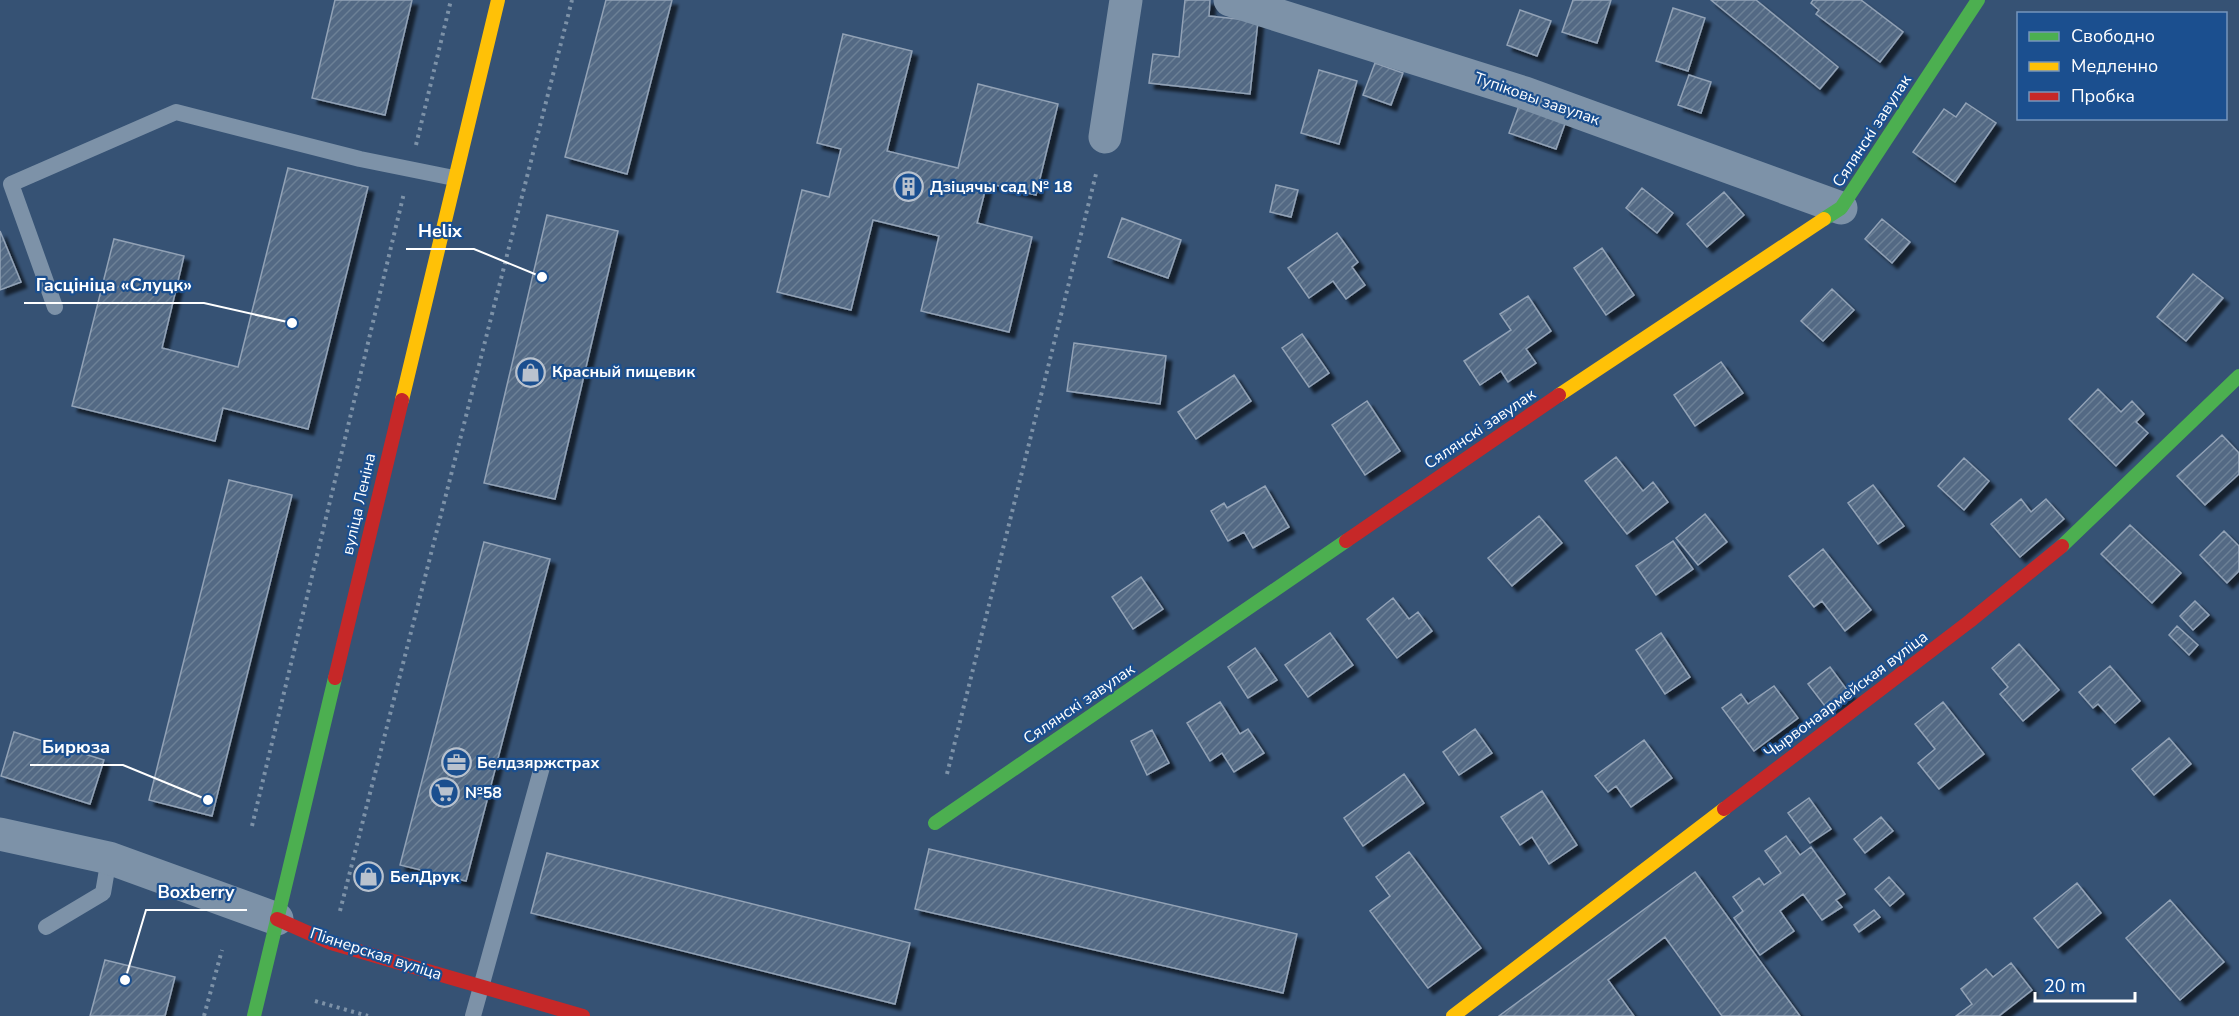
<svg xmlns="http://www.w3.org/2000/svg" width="2239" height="1016" viewBox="0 0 2239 1016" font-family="'Nunito Sans',sans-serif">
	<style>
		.building { fill: url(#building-hatch); stroke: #92a2b6; stroke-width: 1.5; filter: url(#shadow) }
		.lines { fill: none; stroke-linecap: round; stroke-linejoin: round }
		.path { stroke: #7d92a8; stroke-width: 4; stroke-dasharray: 3 4.5; stroke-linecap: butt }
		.lane { stroke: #7d92a8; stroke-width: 16 }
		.street { stroke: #7d92a8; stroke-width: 33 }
		.fast { stroke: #4caf50; stroke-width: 14 }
		.slow { stroke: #ffc107; stroke-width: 14 }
		.jam { stroke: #c62828; stroke-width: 14 }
		.labels { text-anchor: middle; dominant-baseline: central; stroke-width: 4.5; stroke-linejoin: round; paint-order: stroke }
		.street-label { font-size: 16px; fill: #fff; stroke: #1b4f8f }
		.poi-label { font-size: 16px; font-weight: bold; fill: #fff; stroke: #1b4f8f; text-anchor: start }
		.leader { fill: none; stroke: #fff; stroke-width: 2 }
		.callout-dot { fill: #fff; stroke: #1b4f8f; stroke-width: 2 }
		.callout-label { font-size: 18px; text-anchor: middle; font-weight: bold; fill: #fff; stroke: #1b4f8f; stroke-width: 4.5; stroke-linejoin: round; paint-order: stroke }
	</style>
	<defs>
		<pattern id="building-hatch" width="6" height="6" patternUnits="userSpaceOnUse" patternTransform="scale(1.5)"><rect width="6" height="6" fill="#526984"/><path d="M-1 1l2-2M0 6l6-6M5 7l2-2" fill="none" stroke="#6c8096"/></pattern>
		<filter id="shadow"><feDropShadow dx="5.5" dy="5.5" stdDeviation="1.5" flood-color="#0009"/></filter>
	</defs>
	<rect width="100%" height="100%" fill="#365274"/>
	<path class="building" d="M335,0H412L385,115L312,98Z
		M606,0H672L627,174L565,157Z
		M1185,0H1210L1209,16L1258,21L1250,94L1149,83L1153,54L1179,57Z
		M1573,0H1611L1597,43L1562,32Z
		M1711,0H1756L1838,67L1820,89Z
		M1813,0H1861L1903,32L1880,62L1816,14L1819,10L1811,3Z
		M1673,8L1705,18L1688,71L1656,61Z
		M1520,10L1551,21L1537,56L1507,45Z
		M843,34L912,51L887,151L958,168L978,84L1058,104L1036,195L987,183L977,223L1032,237L1009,332L921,311L939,236L873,220L851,310L777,292L802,190L829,197L841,149L817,143Z
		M1375,63L1403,73L1391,105L1363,95Z
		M1319,70L1357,81L1339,144L1301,133Z
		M1689,75L1711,82L1701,113L1678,105Z
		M1520,103L1567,118L1556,149L1509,133Z
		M1966,103L1996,123L1955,182L1913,152L1944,109L1956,117Z
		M288,168L368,187L308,429L223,408L215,441L72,406L114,239L184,256L162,348L238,367Z
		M1276,185L1298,190L1291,217L1270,212Z
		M1642,188L1673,213L1657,233L1626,208Z
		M1724,192L1744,215L1707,247L1687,224Z
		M547,215L618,231L555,499L484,483Z
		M1122,218L1181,240L1168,278L1108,257Z
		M1882,219L1910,242L1892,263L1865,239Z
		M0,231L21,282L0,290Z
		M1337,233L1358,262L1352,267L1365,285L1346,299L1333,281L1309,298L1288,268Z
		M1602,248L1634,295L1606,315L1574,268Z
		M2193,274L2223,298L2186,341L2157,317Z
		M1832,289L1854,310L1823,341L1801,321Z
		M1528,296L1551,331L1526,349L1536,363L1508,382L1501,371L1480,385L1464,361L1511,330L1500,314Z
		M1302,334L1329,373L1309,387L1282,348Z
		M1074,343L1166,356L1160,404L1067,391Z
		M1721,362L1743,393L1695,426L1674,395Z
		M1234,375L1251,401L1196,439L1178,412Z
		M2098,389L2121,412L2132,401L2144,414L2136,422L2148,433L2116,466L2069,419Z
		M1367,401L1400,451L1365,475L1332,425Z
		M2222,435L2239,453V474L2205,505L2177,476Z
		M1616,457L1643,491L1653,482L1668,502L1627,534L1585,481Z
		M1964,458L1989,481L1964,510L1938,486Z
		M229,480L292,495L212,816L149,800Z
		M1873,485L1904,526L1878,544L1848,503Z
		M1265,486L1289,527L1253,548L1244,532L1228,541L1211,511L1224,503L1227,508Z
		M2021,499L2031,512L2046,499L2064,519L2020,557L1991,524Z
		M1705,514L1727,542L1698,565L1676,538Z
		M1539,516L1562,543L1512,586L1488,558Z
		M2130,525L2181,573L2152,603L2101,554Z
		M2224,531L2239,546V571L2227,583L2200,555Z
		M1673,541L1693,569L1656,595L1636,566Z
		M484,542L550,559L466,881L400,865Z
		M1823,549L1871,610L1845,631L1822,601L1814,607L1789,576Z
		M1141,577L1163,609L1133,629L1112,597Z
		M1393,598L1409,619L1418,612L1432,631L1397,658L1367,619Z
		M2195,601L2209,615L2193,630L2180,616Z
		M2177,626L2198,645L2189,655L2169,635Z
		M1330,633L1353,665L1308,697L1285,665Z
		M1661,633L1690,677L1665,694L1636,650Z
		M2019,644L2059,690L2023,721L2000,694L2008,687L1992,668Z
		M1255,648L1277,680L1248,698L1228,667Z
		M2110,666L2140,701L2115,723L2098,704L2093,708L2079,692Z
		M1830,667L1850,694L1828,710L1808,684Z
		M1774,686L1798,718L1754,751L1722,708L1741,694L1748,704Z
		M1220,702L1240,734L1248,729L1264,753L1234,772L1222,753L1210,761L1187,723Z
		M1943,702L1984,754L1939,789L1918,763L1935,749L1915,724Z
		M1475,729L1492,753L1459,775L1443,752Z
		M1152,730L1169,763L1147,775L1131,741Z
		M14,732L104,760L90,804L1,776Z
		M2169,738L2191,764L2154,795L2132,769Z
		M1644,740L1672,778L1631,807L1616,786L1608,792L1595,776Z
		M1404,774L1424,803L1363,846L1344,818Z
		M1542,791L1577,845L1549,864L1532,837L1520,845L1501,817Z
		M1809,798L1831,829L1810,843L1788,813Z
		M1881,817L1893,831L1865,853L1854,839Z
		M1786,836L1800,855L1811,847L1845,894L1836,900L1842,907L1822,920L1803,894L1780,911L1794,931L1760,955L1734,918L1743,911L1733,897L1759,878L1764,885L1781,873L1765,851Z
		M929,849L1297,934L1283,993L915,909Z
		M1409,852L1481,948L1428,988L1370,911L1390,896L1376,877Z
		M547,853L910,943L895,1004L531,913Z
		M1695,872L1800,1016H1722L1665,937L1608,980L1634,1016H1499Z
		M1889,877L1904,894L1890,906L1875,889Z
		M2077,883L2101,913L2058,948L2034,918Z
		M2170,900L2224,962L2180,1000L2126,938Z
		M1874,910L1880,917L1859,932L1854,925Z
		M105,960L175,977L165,1016H90Z
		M2011,963L2032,990L1999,1016H1956L1972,1004L1961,989L1986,969L1993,977Z"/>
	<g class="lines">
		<path class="path" d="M416,145L451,0
			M947,774L1097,170
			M252,826L404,193
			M340,911L572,0
			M315,1001L368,1016
			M204,1016L222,950"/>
		<path class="lane" d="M55,307L11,184L176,112L360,159L454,178
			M46,927L103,893L109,858
			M473,1016L542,767"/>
		<path class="street" d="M1230,0L1525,93L1841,208
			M1105,137L1126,0
			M0,834L109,858L277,919"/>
		<path class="fast" d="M1824,219L1841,208L1978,0
			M2062,546L2239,376
			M935,823L1346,541
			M254,1016L335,678"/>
		<path class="slow" d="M1559,395L1824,219
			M402,400L498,0
			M1453,1016L1724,809"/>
		<path class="jam" d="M1346,541L1559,395
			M335,678L402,400
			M1724,809L1970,621L2062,546
			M277,919L331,943L583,1016"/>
	</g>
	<defs>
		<symbol id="building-ring" viewBox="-11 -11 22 22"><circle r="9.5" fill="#1b4f8f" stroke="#b9c2ce" stroke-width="1.5"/><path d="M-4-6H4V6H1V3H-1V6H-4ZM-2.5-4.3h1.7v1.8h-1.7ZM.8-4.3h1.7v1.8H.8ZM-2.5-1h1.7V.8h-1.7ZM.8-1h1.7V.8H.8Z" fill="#b9c2ce"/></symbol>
		<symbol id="shop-ring" viewBox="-11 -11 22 22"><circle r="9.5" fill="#1b4f8f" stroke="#b9c2ce" stroke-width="1.5"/><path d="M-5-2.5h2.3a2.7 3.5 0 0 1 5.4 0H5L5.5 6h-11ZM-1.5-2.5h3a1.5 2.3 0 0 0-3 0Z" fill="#b9c2ce"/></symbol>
		<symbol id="office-ring" viewBox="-11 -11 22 22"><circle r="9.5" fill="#1b4f8f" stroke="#b9c2ce" stroke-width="1.5"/><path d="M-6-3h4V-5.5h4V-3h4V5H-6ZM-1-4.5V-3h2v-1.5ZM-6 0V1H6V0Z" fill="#b9c2ce"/></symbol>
		<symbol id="supermarket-ring" viewBox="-11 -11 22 22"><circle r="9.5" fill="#1b4f8f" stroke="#b9c2ce" stroke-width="1.5"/><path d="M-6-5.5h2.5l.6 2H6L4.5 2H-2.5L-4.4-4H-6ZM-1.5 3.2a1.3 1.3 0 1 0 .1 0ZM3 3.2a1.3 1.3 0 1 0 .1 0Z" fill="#b9c2ce"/></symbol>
	</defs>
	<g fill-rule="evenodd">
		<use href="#building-ring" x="892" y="170" width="33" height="33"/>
		<use href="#shop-ring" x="514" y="356" width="33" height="33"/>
		<use href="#office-ring" x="440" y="746" width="33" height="33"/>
		<use href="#supermarket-ring" x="428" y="776" width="33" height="33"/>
		<use href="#shop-ring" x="352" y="860" width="33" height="33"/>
	</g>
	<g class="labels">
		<g class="street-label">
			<text transform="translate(1537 99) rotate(19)">Тупіковы завулак</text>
			<text transform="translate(1872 131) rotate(-57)">Сялянскі завулак</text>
			<text transform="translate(1480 429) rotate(-34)">Сялянскі завулак</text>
			<text transform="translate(359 504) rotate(-77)">вуліца Леніна</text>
			<text transform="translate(1846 695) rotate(-37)">Чырвонаармейская вуліца</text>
			<text transform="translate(1079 704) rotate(-34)">Сялянскі завулак</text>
			<text transform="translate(376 954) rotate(18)">Піянерская вуліца</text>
		</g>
		<g class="poi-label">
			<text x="930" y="187">Дзіцячы сад № 18</text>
			<text x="552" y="372">Красный пищевик</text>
			<text x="477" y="763">Белдзяржстрах</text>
			<text x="465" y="793">№58</text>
			<text x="390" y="877">БелДрук</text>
		</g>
	</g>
	<path class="leader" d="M542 277L474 249H406M292 323L204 303H24M208 800L123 765H30M125 980L146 910H247"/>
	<g class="callout-dot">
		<circle cx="542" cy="277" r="6"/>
		<circle cx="292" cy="323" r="6"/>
		<circle cx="208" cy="800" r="6"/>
		<circle cx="125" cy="980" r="6"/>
	</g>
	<g class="callout-label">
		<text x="440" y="237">Helix</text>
		<text x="114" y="291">Гасцініца «Слуцк»</text>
		<text x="76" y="753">Бирюза</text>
		<text x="196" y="898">Boxberry</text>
	</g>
	<rect x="2017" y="12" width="210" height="108" fill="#1b4f8f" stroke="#7695bc" stroke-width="1.5"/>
	<rect x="2029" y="32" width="30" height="9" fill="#4caf50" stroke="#7695bc" stroke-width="1.5"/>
	<text x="2071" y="42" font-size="18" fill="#ffffff">Свободно</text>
	<rect x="2029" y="62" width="30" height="9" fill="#ffc107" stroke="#7695bc" stroke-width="1.5"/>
	<text x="2071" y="72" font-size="18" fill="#ffffff">Медленно</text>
	<rect x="2029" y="92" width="30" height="9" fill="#c62828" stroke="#7695bc" stroke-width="1.5"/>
	<text x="2071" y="102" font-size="18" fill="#ffffff">Пробка</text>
	<path d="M2035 992v9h100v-9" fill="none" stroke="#ffffff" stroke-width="3"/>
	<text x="2044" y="992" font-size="18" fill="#ffffff" stroke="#1b4f8f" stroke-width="4.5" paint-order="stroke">20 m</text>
</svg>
